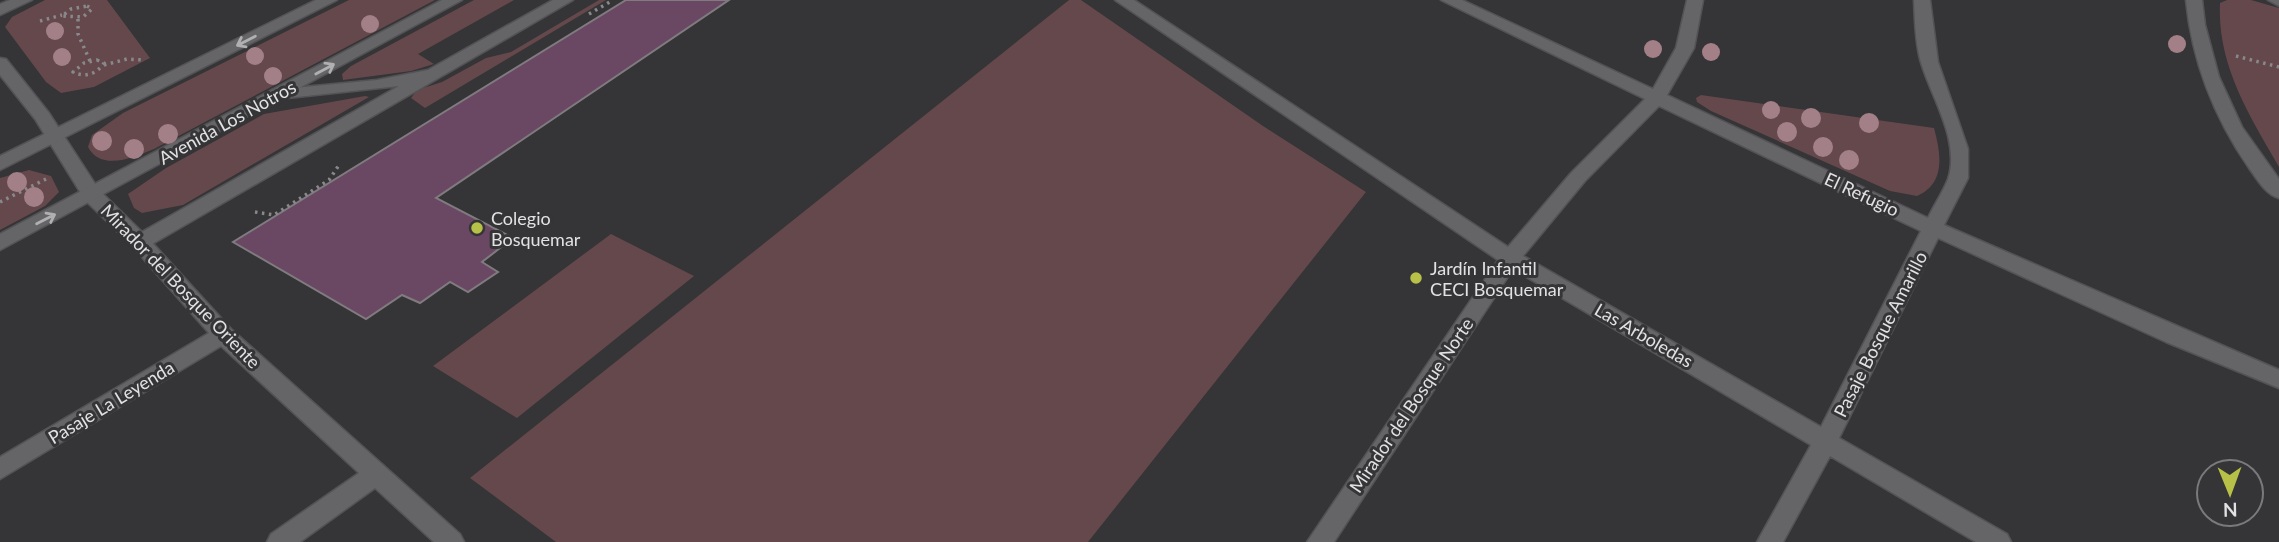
<svg xmlns="http://www.w3.org/2000/svg" width="2279" height="542" viewBox="0 0 2279 542" font-family="Lato,sans-serif">
	<style>
		.green { fill: #64484c }
		.building { fill: #6a4863; stroke: #7f7b7e; stroke-width: 2 }
		.lines { fill: none; stroke-linecap: round; stroke-linejoin: round }
		.lane-casing { stroke: #535356; stroke-width: 3 }
		.street-casing { stroke: #535356; stroke-width: 3 }
		.secondary-casing { stroke: #535356; stroke-width: 3 }
		.path { stroke: #89888b; stroke-width: 3.5; stroke-dasharray: 2.5 4.5; stroke-linecap: butt }
		.lane { fill: #656467; fill-rule: evenodd }
		.street { fill: #656467; fill-rule: evenodd }
		.secondary { fill: #656467; fill-rule: evenodd }
		.tree { fill: #a38087 }
		.oneway { stroke: #b0afb1 }
		.poi-dot { fill: #b8c147; stroke: #353437; stroke-width: 2.5 }
		.labels { text-anchor: middle; dominant-baseline: central; stroke-width: 6; stroke-linejoin: round; paint-order: stroke }
		.street-label { font-size: 18px; fill: #e2e1e3; stroke: #353437 }
		.poi-label { font-size: 18px; fill: #e2e1e3; stroke: #353437; text-anchor: start }
	</style>
	<rect width="100%" height="100%" fill="#353437"/>
	<path class="green" d="M45,0H107L150,58L94,87L61,93L46,82L5,27L12,17Z
		M349,0H435L154,149C135,157 101,172 88,147L92,135L123,113Z
		M474,0H514L418,54L434,64L411,71L343,80L342,74L351,66Z
		M599,0H606L425,108L411,98L417,90L442,82L486,58L511,52Z
		M1069,0H1081L1263,126L1366,192L1088,542H556L470,478Z
		M2227,0H2251L2279,8V167C2249,115 2217,65 2220,3Z
		M1701,95L1934,128C1941,154 1946,183 1917,196L1890,191L1711,111L1697,102L1696,98Z
		M365,96L369,97L183,205L142,213L134,208L128,194L166,168L264,114Z
		M29,170L51,176L59,192L45,206L0,230V178Z
		M611,234L694,276L517,418L433,366Z"/>
	<path class="building" d="M626,0H729L436,198L513,238L482,262L498,272L468,292L450,282L420,303L402,295L366,319L233,242Z"/>
	<g class="lines">
		<defs>
			<path id="lane" d="M553,0H573L147,247L140,249L130,242L133,237L399,86L278,99L269,94L272,90L377,80L428,70Z"/>
			<path id="street" d="M10,0H32L0,15V4Z
				M1115,0H1134L1508,247L1571,173L1645,99L1441,0H1462L1653,89L1676,48L1687,0H1703L1694,48L1667,95L1928,218C1934,205 1943,192 1948,179C1961,140 1930,96 1920,59C1915,40 1915,20 1914,0H1930L1938,62L1968,149V178L1944,225L2279,370V388L2166,342L1938,238L1839,438L2007,534L2011,542H1976L1830,456L1783,542H1757L1811,445L1513,269L1334,542H1307L1498,260ZM1659,106L1921,231L1821,427L1523,256L1585,181Z
				M2186,0H2202L2205,25L2219,77L2242,127L2279,179V198C2266,195 2257,179 2249,168C2214,117 2192,62 2186,0Z
				M2268,0H2279V6Z
				M0,58L6,59L49,113L99,190L147,237L231,329L460,534L464,542H434L375,488L300,542H267L271,534L359,473L221,346L0,479V457L209,333L133,247L85,200L35,119L0,75Z"/>
			<path id="secondary" d="M316,0H337L0,170V156Z
				M442,0H462L0,250V234Z"/>
		</defs>
		<use href="#lane" class="lane-casing"/>
		<use href="#street" class="street-casing"/>
		<use href="#secondary" class="secondary-casing"/>
		<path class="path" d="M87,6L92,9L83,17L62,16L71,9Z
			M589,14L613,0
			M78,19V34L90,61
			M40,21L62,15
			M2236,56L2279,67
			M97,60L104,63C97,74 85,78 73,72L84,63Z
			M104,65L127,59L144,60
			M0,202L46,179
			M255,212L274,215L329,180L339,165"/>
		<use href="#lane" class="lane"/>
		<use href="#street" class="street"/>
		<use href="#secondary" class="secondary"/>
	</g>
	<g class="tree">
		<circle cx="370" cy="24" r="9"/>
		<circle cx="55" cy="31" r="9"/>
		<circle cx="2177" cy="44" r="9"/>
		<circle cx="1653" cy="49" r="9"/>
		<circle cx="1711" cy="52" r="9"/>
		<circle cx="255" cy="56" r="9"/>
		<circle cx="62" cy="57" r="9"/>
		<circle cx="273" cy="76" r="9"/>
		<circle cx="1771" cy="110" r="9"/>
		<circle cx="1811" cy="118" r="10"/>
		<circle cx="1869" cy="123" r="10"/>
		<circle cx="1787" cy="132" r="10"/>
		<circle cx="168" cy="134" r="10"/>
		<circle cx="102" cy="141" r="10"/>
		<circle cx="1823" cy="147" r="10"/>
		<circle cx="134" cy="149" r="10"/>
		<circle cx="1849" cy="160" r="10"/>
		<circle cx="17" cy="182" r="10"/>
		<circle cx="34" cy="197" r="10"/>
	</g>
	<defs><path id="oneway-shaft" d="M-6 0H5M1.5-3L5.5 0L1.5 3" fill="none" stroke-width="1.6" stroke-linecap="round" stroke-linejoin="round" transform="scale(1.75)"/></defs>
	<g class="oneway">
		<use href="#oneway-shaft" transform="translate(246 41) rotate(153)"/>
		<use href="#oneway-shaft" transform="translate(325 69) rotate(-28)"/>
		<use href="#oneway-shaft" transform="translate(46 219) rotate(-27)"/>
	</g>
	<g class="poi-dot">
		<circle cx="477" cy="228" r="7"/>
		<circle cx="1416" cy="278" r="7"/>
	</g>
	<g class="labels">
		<g class="street-label">
			<text transform="translate(227 122) rotate(-29)">Avenida Los Notros</text>
			<text transform="translate(1862 194) rotate(25)">El Refugio</text>
			<text transform="translate(181 286) rotate(46)">Mirador del Bosque Oriente</text>
			<text transform="translate(1880 334) rotate(-63)">Pasaje Bosque Amarillo</text>
			<text transform="translate(1644 335) rotate(30)">Las Arboledas</text>
			<text transform="translate(111 402) rotate(-31)">Pasaje La Leyenda</text>
			<text transform="translate(1411 405) rotate(-56)">Mirador del Bosque Norte</text>
		</g>
		<g class="poi-label">
			<text x="491" y="218">Colegio<tspan x="491" dy="21">Bosquemar</tspan></text>
			<text x="1430" y="268">Jardín Infantil<tspan x="1430" dy="21">CECI Bosquemar</tspan></text>
		</g>
	</g>
	<g transform="translate(2230 493) rotate(179)"><circle r="33" fill="#353437" stroke="#7a797c" stroke-width="2"/>
	<path d="M0-5L12 26L0 18L-12 26Z" fill="#b8c147"/>
	<text y="-10" font-size="19" font-weight="bold" text-anchor="middle" fill="#e2e1e3">N</text>
	</g>
</svg>
